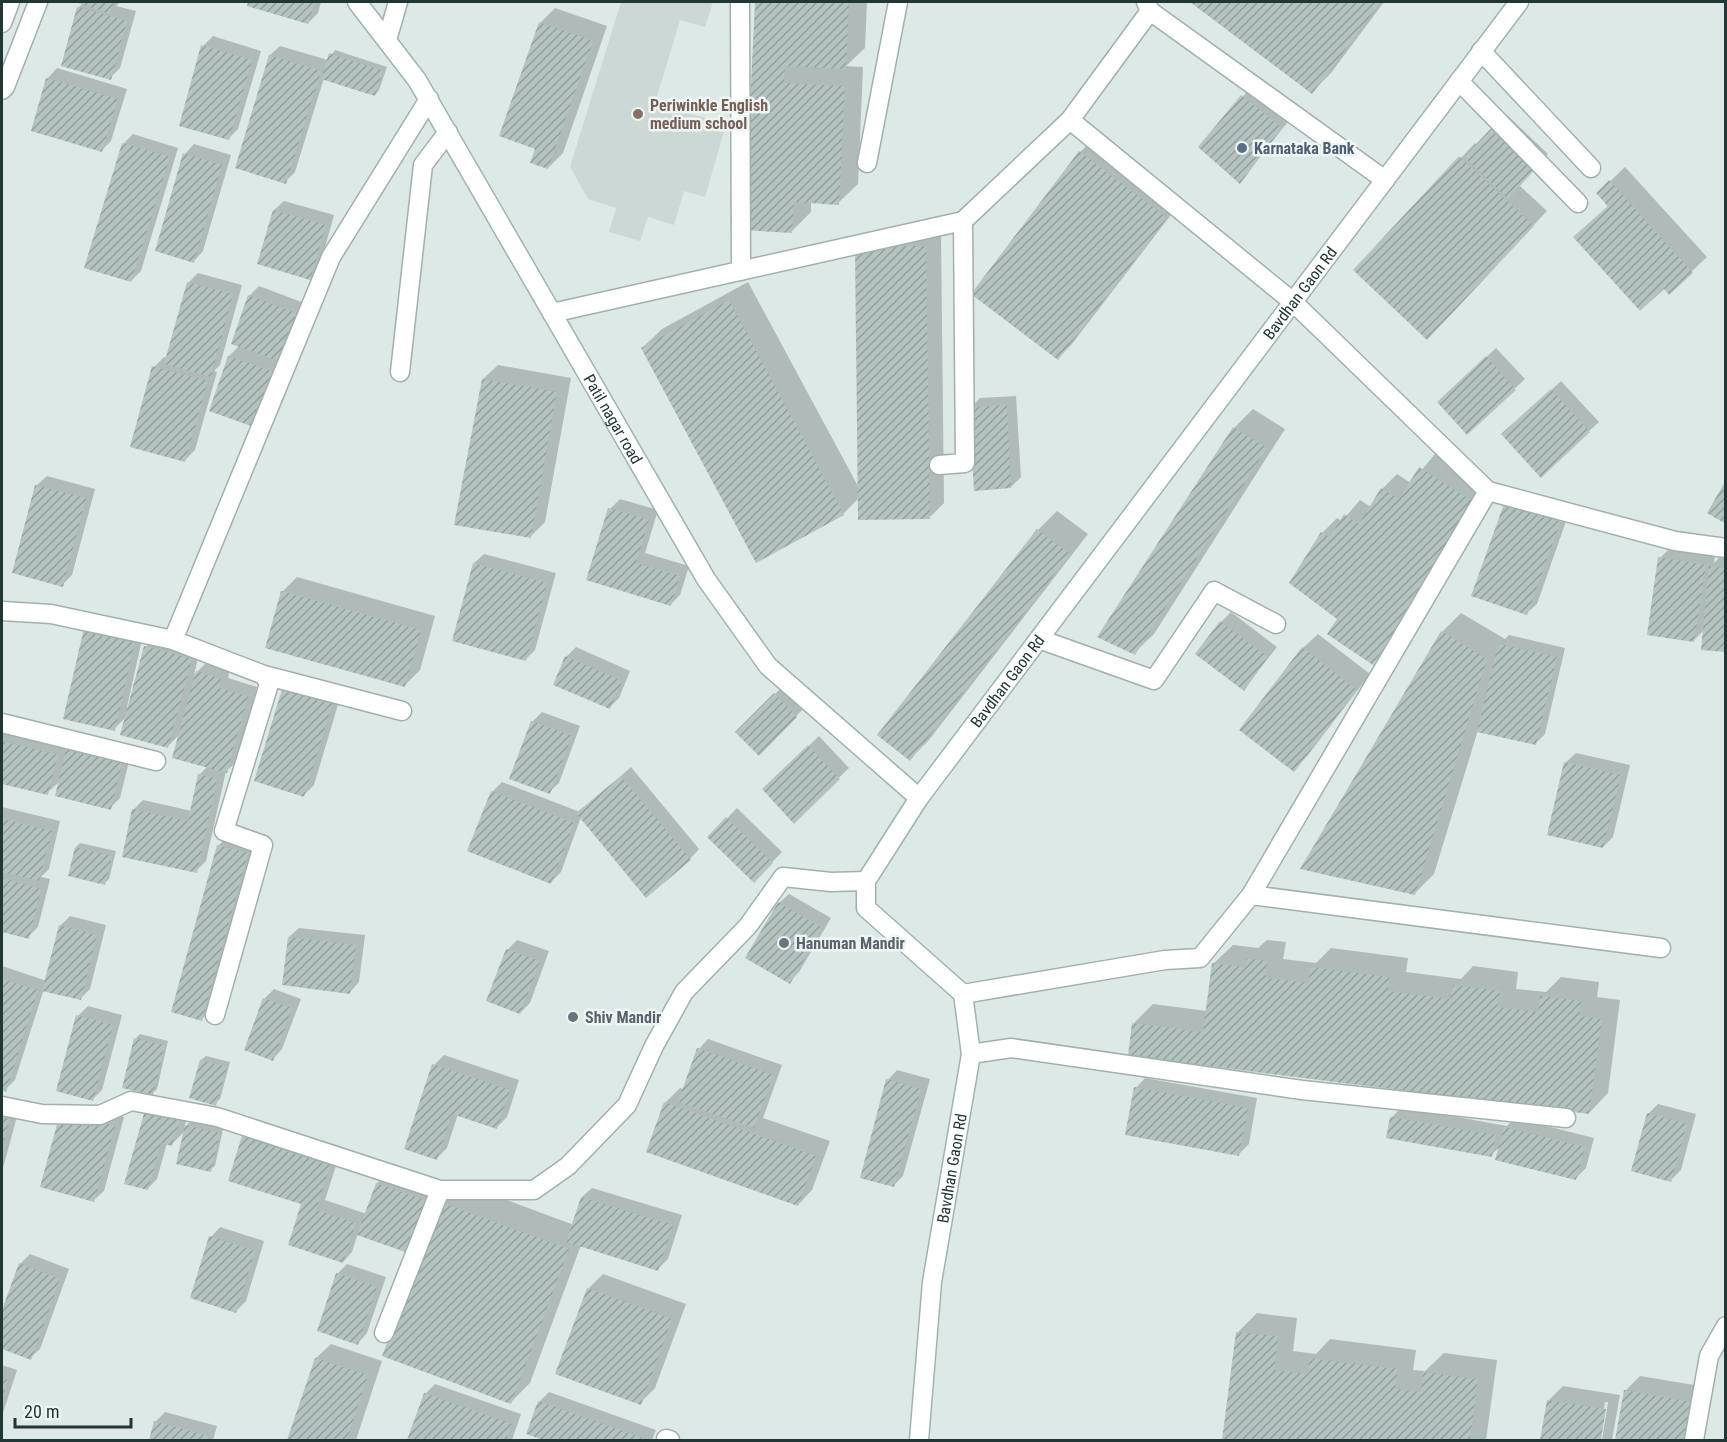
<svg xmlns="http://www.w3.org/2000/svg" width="1727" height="1442" viewBox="0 0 1727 1442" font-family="'Roboto Condensed',sans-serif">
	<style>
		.built { fill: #ccd8d6 }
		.shadow { fill: #0003 }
		.building { fill: url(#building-hatch) }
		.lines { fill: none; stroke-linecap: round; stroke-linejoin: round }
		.lane-casing { stroke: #a1b0ae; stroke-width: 21 }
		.street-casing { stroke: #a1b0ae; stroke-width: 21 }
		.secondary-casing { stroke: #9db4b1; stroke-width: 21 }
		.lane { stroke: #fff; stroke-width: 18 }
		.street { stroke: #fff; stroke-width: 18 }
		.secondary { stroke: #fff; stroke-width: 18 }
		.education-dot { fill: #8d6e63; stroke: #edf6f3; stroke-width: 2 }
		.service-dot { fill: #5c6f8a; stroke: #edf6f3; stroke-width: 2 }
		.worship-dot { fill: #6b7280; stroke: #edf6f3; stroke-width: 2 }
		.labels { text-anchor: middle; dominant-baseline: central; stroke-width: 5; stroke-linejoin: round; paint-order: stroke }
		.education-label { font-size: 16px; font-weight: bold; fill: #785e54; stroke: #edf6f3; text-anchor: start }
		.service-label { font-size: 16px; font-weight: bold; fill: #4e5e75; stroke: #edf6f3; text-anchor: start }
		.street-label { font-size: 16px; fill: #203736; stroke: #edf6f3 }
		.worship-label { font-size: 16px; font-weight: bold; fill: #5b616d; stroke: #edf6f3; text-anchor: start }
	</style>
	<defs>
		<pattern id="building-hatch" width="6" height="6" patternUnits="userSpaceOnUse" patternTransform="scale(1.5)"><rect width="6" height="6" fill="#b3c3c0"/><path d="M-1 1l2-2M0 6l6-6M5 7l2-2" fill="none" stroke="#919f9d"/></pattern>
	</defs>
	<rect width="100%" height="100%" fill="#dde9e6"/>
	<path class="built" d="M621,2H713L705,27L680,20L655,103L726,124L705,197L684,191L674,225L648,217L640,241L609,232L616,208L588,199L570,167Z"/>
	<path class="shadow" d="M78,2H120L116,6L136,11L120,68L110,78L78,8L83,3Z
		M250,2H321L318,13L308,23L249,5Z
		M757,2H867L865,48L846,66L863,67L858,184L838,203L811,201V212L792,231L745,229Z
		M1193,2H1384L1331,73L1312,92Z
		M555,8L607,26L563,153L548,168L537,148L540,23Z
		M213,36L261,51L238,129L228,139L203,46Z
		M280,46L328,60L335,50L387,67L379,90L375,95L324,78L295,172L285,182L237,167L270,55Z
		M57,68L127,89L111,141L102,150L32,130L48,78Z
		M1252,86L1291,118L1240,182L1200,147Z
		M1507,115L1548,154L1519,185L1547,211L1442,323L1461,158L1475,143L1477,145Z
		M133,134L178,148L141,271L131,281L123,144Z
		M1095,138L1180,203L1072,344L1058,358L1080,152Z
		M194,144L231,155L203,251L194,261L185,154Z
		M1625,167L1707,257L1669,293L1598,193Z
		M284,201L334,215L319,269L310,279L274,210Z
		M941,232L944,503L930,517L859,498L843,514L642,348L662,329L748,282L859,488L856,248Z
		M198,273L242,285L220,365L214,371L217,372L195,450L185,460L154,367L164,357L168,358L188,283Z
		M259,286L307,304L267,416L210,410L229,356L240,345L249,296Z
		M1496,348L1525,379L1467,433L1449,392Z
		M498,365L571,378L545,522L530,537L483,379Z
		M1561,381L1599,422L1589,431L1513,425Z
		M1016,396L1021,477L1011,487L970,408L980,398Z
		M1253,409L1285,429L1154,634L1134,653L1234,428Z
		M1435,454L1489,488L1383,653L1373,663L1339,619L1322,533L1337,518L1342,521L1360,500L1371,507L1382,489L1397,474L1411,483Z
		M47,476L95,489L72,575L62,585L37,485Z
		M620,499L658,510L645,553L689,566L680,595L670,605L587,579L610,509Z
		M1506,501L1570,510L1537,604L1527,613Z
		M1057,511L1088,534L929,740L910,759L1038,530Z
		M1670,548L1715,555L1714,563L1720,557L1726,558V651L1705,629L1693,641L1660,558Z
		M484,554L556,573L535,650L525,660L474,563Z
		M297,577L435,616L420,670L405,685L282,592Z
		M1231,612L1277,647L1244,689L1221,622Z
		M1461,613L1505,639L1509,635L1565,648L1545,734L1535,744L1478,730L1434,874L1415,893L1442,632Z
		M145,626L127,707H129L146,647L155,637L200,650L194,675L207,662L230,669L228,678L257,687L237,762L226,771L206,861L196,871L133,810L143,800L192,811L199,775L208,766L180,734L167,747L127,716L114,729L65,717Z
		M1318,634L1370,674L1308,755L1294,770L1303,648Z
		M576,647L630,671L619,698L609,708L566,657Z
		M295,674L343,688L314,785L304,795L285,684Z
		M784,685L806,706L759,754L738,732Z
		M542,712L580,726L559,783L549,792L532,722Z
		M2,729L67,745L65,753L78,740L131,753L120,798L110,808L60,781L47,793L2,782Z
		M819,736L849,768L794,821L764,789Z
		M1576,753L1630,765L1613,837L1603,847L1566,762Z
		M631,767L699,849L690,859L581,817L561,872L551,882L492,792L502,782L580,812Z
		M2,807L60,821L49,869L41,877L50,879L38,927L28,937L2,930Z
		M737,808L782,852L754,881L709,837Z
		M228,836L256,843L211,1009L202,1019L218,846Z
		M80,843L116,851L109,879L105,883L76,847Z
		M789,894L831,918L799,972L789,982L779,903Z
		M70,916L106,925L90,989L81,998L44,989L15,1080L5,1090L2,1089V966L47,981L60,926Z
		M299,928L365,935L359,982L350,992L289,937Z
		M517,940L549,951L530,1003L520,1013L507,950Z
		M1267,940L1286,942L1283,959L1316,963L1331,948L1408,958L1406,972L1461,979L1473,966L1518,972L1516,989L1546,992L1561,977L1599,982L1597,997L1620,1000L1608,1093L1589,1113L1133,1024L1153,1004L1207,1011L1213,964L1233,945L1258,948Z
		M274,989L301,999L282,1049L273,1059L264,999Z
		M88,1006L122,1015L102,1090L92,1100L78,1016Z
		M140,1034L168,1041L157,1089L152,1094L136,1038Z
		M708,1039L782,1065L763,1118L830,1141L812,1190L798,1205L665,1103L680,1088L684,1089L699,1049Z
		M444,1055L519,1080L507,1117L497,1127L458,1114L447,1148L437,1158L434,1065Z
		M206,1056L230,1062L220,1099L215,1104L201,1060Z
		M897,1070L930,1079L903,1176L893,1186L888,1080Z
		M1145,1078L1257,1098L1249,1144L1239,1154L1136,1088Z
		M1658,1104L1696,1114L1681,1170L1671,1180L1648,1114Z
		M2,1105L19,1109L2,1172Z
		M1402,1107L1507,1126L1515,1118L1594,1138L1586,1168L1576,1178L1501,1146L1491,1155L1388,1136L1392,1117Z
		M70,1108L105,1111L124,1117L104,1191L94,1200Z
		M146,1111H189L184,1128L191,1121L223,1129L215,1166L210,1170L185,1131L172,1144L167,1143L157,1179L147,1189Z
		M255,1120L342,1147L325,1200L367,1214L377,1183L387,1174L435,1191L417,1242L358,1233L352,1252L343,1262L303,1203L245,1130Z
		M461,1183L574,1225L582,1197L592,1188L682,1215L668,1259L658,1269L581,1245L530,1383L511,1402L442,1202Z
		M220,1227L264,1241L246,1301L236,1311L211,1237Z
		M30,1254L69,1269L40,1349L30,1358L2,1348V1314L20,1264Z
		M347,1264L386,1277L367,1333L358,1343L319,1330L338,1273Z
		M603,1274L686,1304L655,1388L640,1403L588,1289Z
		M1257,1313L1297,1318L1293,1351L1316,1354L1330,1339L1416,1350L1413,1370L1425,1371L1444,1353L1497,1360L1486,1440H1224L1238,1332Z
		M331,1344L382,1361L356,1440H288L316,1358Z
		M2,1365L17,1370L2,1416Z
		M1640,1376L1706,1387L1697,1440H1617L1625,1391Z
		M435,1384L521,1414L512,1440H408L425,1394Z
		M1563,1386L1620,1395L1612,1440H1602L1608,1402H1605L1599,1440H1542L1548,1401Z
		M549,1392L656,1430L652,1440H548L528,1433L539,1402Z
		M165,1412L217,1426L213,1440H150L155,1422Z"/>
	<path class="building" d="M75,2H114L110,14Z
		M248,2H315L308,24L247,6Z
		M755,2H849L846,69L785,66L784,83L845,86L839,205L794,202L792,233L744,230Z
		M1190,2H1381L1312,94Z
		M77,7L127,21L111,80L61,66Z
		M539,22L593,41L548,169L530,163L535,149L499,136Z
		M201,45L252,60L229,140L179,126Z
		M329,53L383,71L375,96L321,79Z
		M269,55L321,71L286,184L235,168Z
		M46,78L118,99L102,152L31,131Z
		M1241,95L1282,128L1240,184L1198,147Z
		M1496,123L1539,165L1508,199L1464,157Z
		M122,143L170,157L131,282L84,268Z
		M1079,151L1167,218L1058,360L971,294Z
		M183,153L222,165L194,263L155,251Z
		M1459,156L1534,226L1427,340L1353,270Z
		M1609,180L1693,273L1669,295L1664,289L1640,311L1573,237L1608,206L1596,193Z
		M273,210L326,225L310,280L257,264Z
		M926,246L930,519L858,520L855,247Z
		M187,282L233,294L211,377L164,364Z
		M248,295L299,314L281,362L231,344Z
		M729,300L844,515L756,563L641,348Z
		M228,356L277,373L257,428L209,411Z
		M1486,356L1516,390L1467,435L1437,402Z
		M152,366L208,381L185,462L130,447Z
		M482,379L557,392L531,538L454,525Z
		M1551,389L1590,432L1541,478L1501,434Z
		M1007,405L1011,488L974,491L969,407Z
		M1233,427L1267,448L1135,655L1097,637Z
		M1419,467L1475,503L1373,665L1327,634L1337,619L1289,583L1321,532L1330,537L1344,514L1359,524L1381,488L1399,499Z
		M1726,480V524L1707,513Z
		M35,485L86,498L63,587L12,573Z
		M1505,501L1561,520L1527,615L1471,596Z
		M608,508L649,520L636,563L680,576L671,606L586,580Z
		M1037,529L1070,554L910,761L877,735Z
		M1658,557L1706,565L1694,642L1647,635Z
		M473,563L547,583L526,661L452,641Z
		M1709,566L1726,568V652L1701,650Z
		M281,591L421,630L405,687L265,648Z
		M1220,621L1268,657L1244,691L1195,654Z
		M85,624L136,636L115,731L63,719Z
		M1441,631L1487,659L1415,895L1300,869Z
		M1498,644L1557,657L1536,745L1477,732Z
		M144,646L192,659L168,748L120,735Z
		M1302,647L1357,690L1294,772L1239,730Z
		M565,656L622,681L610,709L553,685Z
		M196,671L221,679L219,688L248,696L227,773L172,758Z
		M284,683L334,698L304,797L254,781Z
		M774,693L797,717L759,756L735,732Z
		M531,721L572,736L550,794L509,779Z
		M2,741L58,755L48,795L2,784Z
		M808,745L840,779L794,824L762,789Z
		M66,749L122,763L111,810L55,796Z
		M1564,762L1621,775L1603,848L1547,835Z
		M198,774L217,779L197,873L122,857L132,809L188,821Z
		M621,776L691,860L646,898L576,813Z
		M491,791L574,823L551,884L467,851Z
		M726,817L773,863L754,883L707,837Z
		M2,819L52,831L39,881L2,872Z
		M217,845L248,853L202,1021L171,1012Z
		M75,847L112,856L105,885L68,876Z
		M2,878L41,889L29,939L2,932Z
		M778,902L822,928L790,984L745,958Z
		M59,925L97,935L81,1000L42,991Z
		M288,937L356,945L350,994L282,985Z
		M506,949L540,961L520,1014L486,1001Z
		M1246,958L1267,961L1265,978L1308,983L1310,967L1389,977L1388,991L1450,999L1453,985L1500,991L1497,1007L1538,1012L1540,996L1581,1001L1579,1016L1602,1019L1589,1114L1128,1056L1132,1023L1203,1032L1212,963L1245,967Z
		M2,979L38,990L6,1092L2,1090Z
		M263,998L292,1008L273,1061L244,1050Z
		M76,1015L113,1025L93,1101L56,1091Z
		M134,1038L165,1045L153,1095L122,1088Z
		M697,1048L773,1075L754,1128L678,1102Z
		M200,1060L227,1067L216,1106L189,1098Z
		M432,1064L510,1090L497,1129L452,1114L437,1160L404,1149Z
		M886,1079L921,1089L894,1187L860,1178Z
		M1134,1087L1248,1108L1239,1156L1125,1135Z
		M664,1102L816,1156L798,1206L646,1152Z
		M145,1110L180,1120L172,1146L161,1143L148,1190L124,1184Z
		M1647,1113L1687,1124L1671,1182L1631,1171Z
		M2,1117L10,1119L2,1147Z
		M59,1117L93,1127L94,1120L115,1126L94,1202L40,1187Z
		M1390,1117L1496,1135L1492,1157L1386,1138Z
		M185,1125L220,1133L211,1172L176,1164Z
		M1504,1127L1585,1147L1576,1180L1495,1160Z
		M244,1129L333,1157L316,1210L356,1223L343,1263L288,1245L301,1204L228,1181Z
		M376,1183L427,1201L408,1253L357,1235Z
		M581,1197L673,1225L658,1271L566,1242Z
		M440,1202L569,1249L511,1404L382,1356Z
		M209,1236L255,1251L236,1313L190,1298Z
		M19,1263L60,1279L31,1360L2,1349V1310Z
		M336,1273L377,1287L358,1345L317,1331Z
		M587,1288L672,1319L641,1405L555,1374Z
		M1236,1332L1278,1336L1274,1370L1308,1374L1309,1358L1398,1369L1395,1389L1421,1392L1423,1372L1478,1379L1470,1440H1222Z
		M315,1358L368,1375L347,1440H287Z
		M2,1378L8,1380L2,1399Z
		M1624,1390L1692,1402L1685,1440H1615Z
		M424,1393L512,1424L506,1440H407Z
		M1547,1400L1606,1409L1601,1440H1540Z
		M538,1401L648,1440H543L526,1434Z
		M154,1421L208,1436L207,1440H149Z"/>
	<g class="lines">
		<defs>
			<path id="lane" d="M740,2L741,271
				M1150,11L1385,180
				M387,40L398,2
				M1481,51L1591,168
				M1459,81L1578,203
				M1070,120L1293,302
				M552,313L963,221
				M939,465L965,463L963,221L1070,120L1150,11L1146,2
				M1039,639L1154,680L1214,591L1276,624"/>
			<path id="street" d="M2,23L10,2
				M2,90L5,87L38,2
				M867,163L898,2
				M1293,302L1488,491L1675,541L1726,548
				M400,372L423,165L448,132
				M2,611L51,614L173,640L264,675L269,684L224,831L263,845L215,1015
				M173,640L331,257L429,99
				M264,675L402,711
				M2,723L156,761
				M1251,895L1661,948
				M963,994L1165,960L1200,958L1251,895L1488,491
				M971,1054L1011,1048L1302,1090L1566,1118
				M2,1106L42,1114L100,1115L131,1101L217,1117L440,1190H534L568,1166L627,1105L654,1046L684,992L748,926L783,877L831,882L866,881
				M384,1333L440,1190
				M666,1439L670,1440
				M1694,1440L1709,1356L1726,1326"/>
			<g id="secondary">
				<path id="s1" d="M357,2L417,80L706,579L768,666L919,798"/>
				<path id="s2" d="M919,1440L932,1282L971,1054L963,994L866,908V881L919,798L1519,2"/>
			</g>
		</defs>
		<use href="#lane" class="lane-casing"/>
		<use href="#street" class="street-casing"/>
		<use href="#secondary" class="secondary-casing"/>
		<use href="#lane" class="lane"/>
		<use href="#street" class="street"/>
		<use href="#secondary" class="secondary"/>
	</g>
	<circle class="education-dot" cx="638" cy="114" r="6"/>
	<circle class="service-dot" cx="1242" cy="148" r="6"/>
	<g class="worship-dot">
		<circle cx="784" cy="943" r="6"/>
		<circle cx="573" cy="1017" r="6"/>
	</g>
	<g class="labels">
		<g class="education-label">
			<text x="650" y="105">Periwinkle English<tspan x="650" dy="18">medium school</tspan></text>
		</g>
		<g class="service-label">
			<text x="1254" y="148">Karnataka Bank</text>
		</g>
		<g class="street-label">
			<text stroke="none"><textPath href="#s2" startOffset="1338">Bavdhan Gaon Rd</textPath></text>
			<text stroke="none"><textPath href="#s1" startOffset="490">Patil nagar road</textPath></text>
			<text stroke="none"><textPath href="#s2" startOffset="852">Bavdhan Gaon Rd</textPath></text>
			<text stroke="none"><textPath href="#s2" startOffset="274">Bavdhan Gaon Rd</textPath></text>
		</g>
		<g class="worship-label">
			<text x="796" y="943">Hanuman Mandir</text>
			<text x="585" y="1017">Shiv Mandir</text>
		</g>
	</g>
	<rect width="1727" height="1442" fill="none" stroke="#203736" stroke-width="6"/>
	<path d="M15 1418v9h116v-9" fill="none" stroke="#203736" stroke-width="3"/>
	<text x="24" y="1418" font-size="18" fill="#203736" stroke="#edf6f3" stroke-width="4.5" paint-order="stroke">20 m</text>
</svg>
